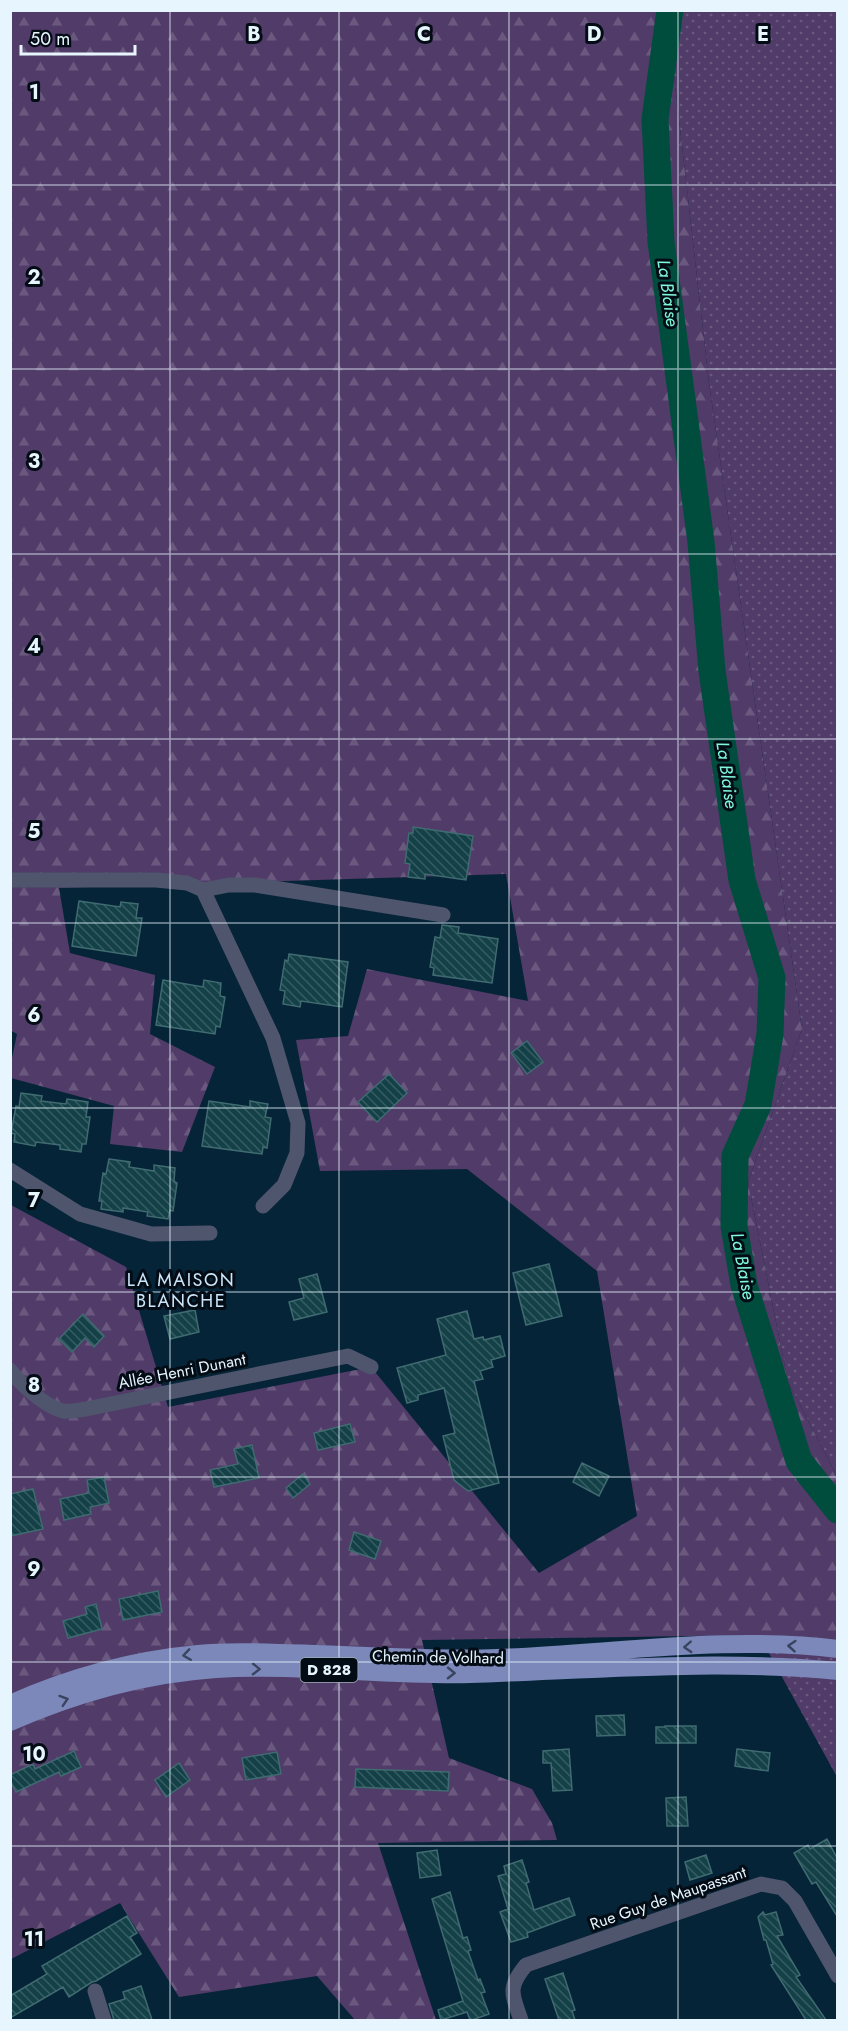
<svg xmlns="http://www.w3.org/2000/svg" width="848" height="2031" viewBox="0 0 848 2031" font-family="Jost,sans-serif">
	<style>
		.grass { fill: url(#grass-dots) }
		.forest { fill: url(#forest-firs) }
		.lines { fill: none; stroke-linecap: round; stroke-linejoin: round }
		.river { stroke: #004d3e; stroke-width: 27 }
		.building { fill: url(#building-back-hatch); stroke: #3f6b71; stroke-width: 1.5 }
		.minor { stroke: #4f556d; stroke-width: 15 }
		.major { stroke: #7b88b9; stroke-width: 18 }
		.oneway { stroke: #39445f }
		.grid { fill: none; stroke: #e7f5ff; stroke-width: 1.5; stroke-opacity: 0.55 }
		.labels { text-anchor: middle; dominant-baseline: central; stroke-width: 6; stroke-linejoin: round; paint-order: stroke }
		.shield { fill: #030c15; stroke: #a3afb9; stroke-width: 1.5 }
		.shield-label { font-size: 15px; font-weight: bold; fill: #e7f5ff }
		.street-label { font-size: 16px; fill: #e7f5ff; stroke: #030c15 }
		.water-label { font-size: 18px; font-style: italic; fill: #80f9d9; stroke: #030c15 }
		.neighbourhood-label { font-size: 18px; letter-spacing: 1.5px; fill: #cbe6fa; stroke: #030c15 }
		.grid-label { font-size: 20px; text-anchor: middle; font-weight: bold; fill: #e7f5ff; stroke: #030c15; stroke-width: 6; stroke-linejoin: round; paint-order: stroke }
	</style>
	<defs>
		<pattern id="grass-dots" width="8" height="8" patternUnits="userSpaceOnUse" patternTransform="scale(1.5)"><rect width="8" height="8" fill="#513b68"/><path d="M2 2h.1M6 6h.1" fill="none" stroke="#6a587f" stroke-width="1.8" stroke-linecap="round"/></pattern>
		<pattern id="forest-firs" width="22" height="20" patternUnits="userSpaceOnUse" patternTransform="scale(1.5)"><rect width="22" height="20" fill="#513b68"/><path d="M5 1l3.5 6h-7zM16 11l3.5 6h-7z" fill="#6a587f"/></pattern>
		<pattern id="building-back-hatch" width="6" height="6" patternUnits="userSpaceOnUse" patternTransform="scale(1.5)"><rect width="6" height="6" fill="#144147"/><path d="M-1 5l2 2M0 0l6 6M5-1l2 2" fill="none" stroke="#365d63"/></pattern>
	</defs>
	<rect width="100%" height="100%" fill="#062437"/>
	<path class="grass" d="M670,11H837V1476L788,1382L748,1182L802,1029L709,383L670,40Z
		M759,1635L837,1641V1777Z"/>
	<path class="forest" d="M11,11H670V40L709,383L802,1029L748,1182L788,1382L837,1476V1641L759,1635L422,1640L449,1758L532,1789L552,1823L557,1840L378,1843L436,2020H355L317,1976L179,1997L120,1903L11,1959V1205L126,1267L168,1407L371,1367L539,1573L637,1516L597,1271L467,1169L320,1171L296,1040L348,1036L367,969L528,1001L506,874L59,888L70,953L155,975L150,1034L215,1067L182,1152L110,1144L114,1106L11,1078V1063L17,1034L10,1030Z"/>
	<g class="lines">
		<path class="river" d="M670,10L655,119L661,242L701,542L712,671L742,880L772,978L770,1034L758,1105L735,1156L734,1226L744,1285L799,1461L838,1510"/>
	</g>
	<path class="building" d="M413,827L473,836L466,880L425,874V879L408,877L410,864L405,863L409,833H413Z
		M79,901L120,907L121,902L138,904L136,918H142L136,956L72,946Z
		M442,925L459,927L458,933L498,939L492,983L433,975L434,968L430,967L435,937L440,938Z
		M289,954L348,962L342,1007L301,1001L300,1007L283,1004L285,991L280,990L285,960L288,961Z
		M163,980L203,987L204,980L221,983L220,996L225,997L220,1027L216,1026L215,1034L156,1025Z
		M527,1041L543,1062L527,1074L511,1053Z
		M389,1074L407,1093L377,1122L358,1102Z
		M21,1093L42,1096L41,1101L66,1104L67,1099L88,1102L86,1117H90L86,1144H82L81,1152L60,1149V1145L36,1142L35,1146L14,1142L15,1134L11,1133L16,1106L19,1107Z
		M209,1101L250,1107V1101L268,1104L265,1117L271,1118L267,1148L263,1147L262,1154L202,1146Z
		M109,1159L130,1162L129,1167L154,1171V1165L175,1168L174,1181L177,1183L173,1211L170,1210L168,1219L147,1216L148,1212L123,1208V1212L101,1209L102,1201H99L103,1173L106,1174Z
		M549,1264L562,1316L526,1325L513,1273Z
		M317,1274L327,1312L294,1320L289,1302L304,1298L299,1279Z
		M195,1310L199,1332L170,1339L164,1316Z
		M467,1311L474,1339L483,1337L484,1340L500,1336L505,1356L491,1360L493,1367L480,1371L483,1379L474,1381L499,1483L468,1491L454,1480L443,1436L455,1433L444,1388L418,1395V1400L407,1403L397,1368L446,1355L437,1319Z
		M83,1314L104,1336L94,1347L85,1338L72,1352L59,1339Z
		M350,1424L355,1442L318,1450L314,1433Z
		M252,1445L259,1478L214,1487L210,1470L238,1464L234,1449Z
		M582,1463L609,1476L599,1496L573,1482Z
		M303,1474L310,1484L293,1498L286,1488Z
		M104,1477L109,1503L90,1507L91,1514L64,1520L60,1499L89,1493L87,1480Z
		M33,1489L43,1529L10,1536V1494Z
		M354,1532L381,1541L375,1559L349,1550Z
		M158,1591L162,1612L123,1620L119,1599Z
		M96,1604L102,1629L68,1638L63,1621L87,1614L85,1607Z
		M624,1715L625,1735L597,1736L596,1716Z
		M665,1726H696V1743H656V1727H665Z
		M569,1749L572,1790L553,1791L551,1763H543V1751Z
		M737,1749L770,1753L768,1771L735,1766Z
		M74,1751L81,1767L61,1776L59,1772L16,1792L10,1780V1775L33,1764L35,1769Z
		M277,1752L281,1774L246,1780L242,1758Z
		M179,1763L190,1780L166,1797L155,1780Z
		M356,1769L449,1772L448,1791L355,1787Z
		M686,1797L688,1826H667L666,1798Z
		M827,1839L837,1858V1916L816,1882L812,1884L794,1853L808,1845L810,1849Z
		M437,1850L441,1875L420,1878L417,1853Z
		M706,1855L712,1873L690,1880L685,1862Z
		M522,1860L529,1882L526,1883L534,1910L569,1898L575,1915L527,1933L528,1937L511,1942L500,1912L508,1909L498,1876L506,1874L504,1866Z
		M450,1892L463,1938L467,1937L471,1950L468,1951L478,1980L480,1979L485,1992L481,1993L489,2014L472,2020H470L467,2012L441,2020L438,2010L463,2001L432,1899Z
		M763,1912L765,1915L776,1912L783,1935L777,1936L800,1975L796,1977L826,2020H806L771,1965L773,1964L766,1940H764L758,1917Z
		M127,1916L137,1933L130,1937L141,1954L96,1981L92,1982L69,1997L63,1987L10,2018V1996L47,1974L42,1966Z
		M563,1973L575,2010L572,2011L575,2020H559L545,1979Z
		M141,1986L152,2020H114L109,2004L125,1999L123,1992Z"/>
	<g class="lines">
		<path class="minor" d="M10,880H156L187,883L203,890
			M203,890L273,1038L298,1123L297,1153L284,1185L263,1206
			M203,890L229,885H255L443,915
			M10,1170L80,1214L151,1234L210,1233
			M10,1370C20,1384 46,1407 63,1411C69,1412 79,1410 86,1409L348,1356L371,1367
			M95,1991L104,2020
			M521,2020C512,1994 507,1988 526,1965L761,1884L782,1888L795,1901L838,1976"/>
		<path class="major" d="M10,1704C70,1677 133,1660 198,1654C225,1651 252,1652 280,1653C352,1654 425,1661 497,1658C609,1654 727,1635 838,1649
			M10,1722C76,1693 144,1674 216,1669C300,1664 385,1676 470,1674C592,1670 715,1659 838,1671"/>
	</g>
	<defs><path id="oneway-chevron" d="M-2-3.5L2.5 0L-2 3.5" fill="none" stroke-width="1.6" stroke-linecap="round" stroke-linejoin="round" transform="scale(1.5)"/></defs>
	<g class="oneway">
		<use href="#oneway-chevron" transform="translate(792 1646) rotate(-176)"/>
		<use href="#oneway-chevron" transform="translate(688 1647) rotate(177)"/>
		<use href="#oneway-chevron" transform="translate(187 1655) rotate(172)"/>
		<use href="#oneway-chevron" transform="translate(256 1669) rotate(1)"/>
		<use href="#oneway-chevron" transform="translate(451 1673) rotate(1)"/>
		<use href="#oneway-chevron" transform="translate(64 1700) rotate(-18)"/>
	</g>
	<path class="grid" d="M170,10V2020M339,10V2020M509,10V2020M678,10V2020M10,185H838M10,369H838M10,554H838M10,739H838M10,923H838M10,1108H838M10,1292H838M10,1477H838M10,1662H838M10,1846H838"/>
	<g class="labels">
		<rect class="shield" x="300.5" y="1658" width="57" height="24" rx="4.5"/>
		<g class="shield-label">
			<text x="329" y="1670">D 828</text>
		</g>
		<g class="street-label">
			<text transform="translate(182 1371) rotate(-11)">Allée Henri Dunant</text>
			<text transform="translate(438 1657) rotate(1)">Chemin de Volhard</text>
			<text transform="translate(668 1898) rotate(-19)">Rue Guy de Maupassant</text>
		</g>
		<g class="water-label">
			<text transform="translate(668 293) rotate(82)">La Blaise</text>
			<text transform="translate(727 775) rotate(82)">La Blaise</text>
			<text transform="translate(743 1266) rotate(79)">La Blaise</text>
		</g>
		<g class="neighbourhood-label">
			<text x="181" y="1280">LA MAISON<tspan x="181" dy="21">BLANCHE</tspan></text>
		</g>
	</g>
	<g class="grid-label">
		<text x="254" y="41">B</text>
		<text x="424" y="41">C</text>
		<text x="594" y="41">D</text>
		<text x="763" y="41">E</text>
		<text x="34" y="99">1</text>
		<text x="34" y="284">2</text>
		<text x="34" y="468">3</text>
		<text x="34" y="653">4</text>
		<text x="34" y="838">5</text>
		<text x="34" y="1022">6</text>
		<text x="34" y="1207">7</text>
		<text x="34" y="1392">8</text>
		<text x="34" y="1576">9</text>
		<text x="34" y="1761">10</text>
		<text x="34" y="1946">11</text>
	</g>
	<rect width="848" height="2031" fill="none" stroke="#e7f5ff" stroke-width="24"/>
	<path d="M21 45v9h114v-9" fill="none" stroke="#e7f5ff" stroke-width="3"/>
	<text x="30" y="45" font-size="18" fill="#e7f5ff" stroke="#030c15" stroke-width="4.5" paint-order="stroke">50 m</text>
</svg>
